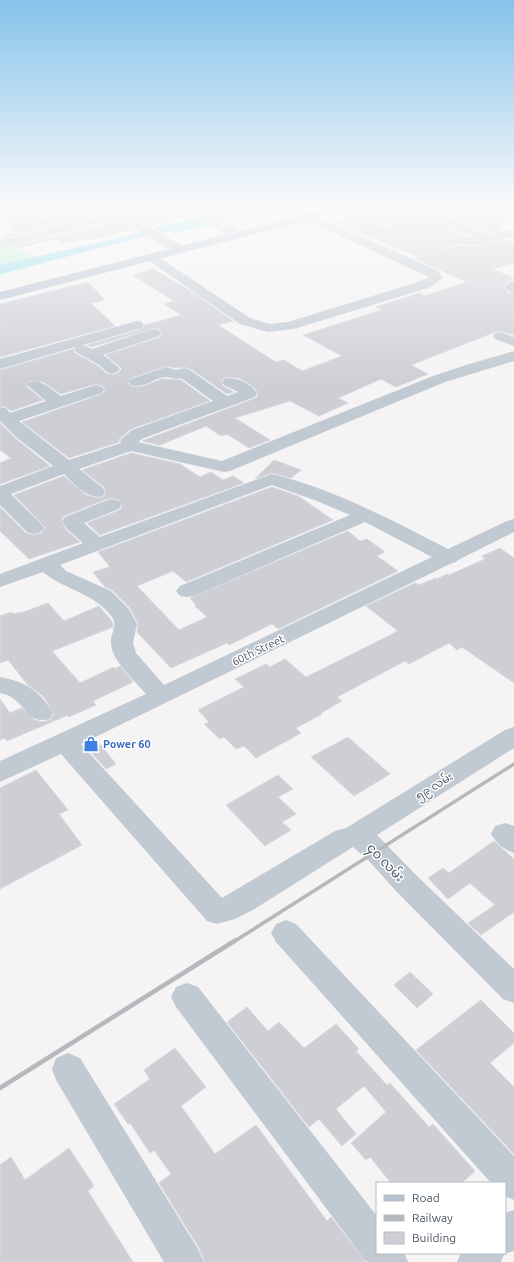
<svg xmlns="http://www.w3.org/2000/svg" width="514" height="1262" viewBox="0 0 514 1262" font-family="Ubuntu,'Noto Sans Myanmar',sans-serif">
	<style>
		.green { fill: #c3f1d5 }
		.water { fill: #90daee }
		.building { fill: #cdcfd5; stroke: #d7d9de }
		.lines { fill: none; stroke-linecap: round; stroke-linejoin: round }
		.minor { fill: #c1cad2; fill-rule: evenodd }
		.major { fill: #b3c2d1; fill-rule: evenodd }
		.rail-far1 { stroke: #b5b8bd; stroke-width: 3.5 }
		.rail { stroke: #b5b8bd; stroke-width: 4.5 }
		.labels { text-anchor: middle; dominant-baseline: central; stroke-width: 3; stroke-linejoin: round; paint-order: stroke }
		.street-label { font-size: 11px; fill: #4a5661; stroke: #fff }
		.shop-label { font-size: 11px; font-weight: bold; fill: #366cbe; stroke: #fff; text-anchor: start }
		.near-street-label { font-size: 13px; fill: #4a5661; stroke: #fff }
	</style>
	<rect width="100%" height="100%" fill="#f5f3f3"/>
	<path class="green" d="M8,244L47,263L0,275V246Z"/>
	<path class="water" d="M246,207H278L176,233L169,232L162,233L154,228Z
		M144,232L150,235L0,274V265Z"/>
	<path class="building" d="M43,207H50L54,209L66,207H138L124,210L117,208L112,209L110,213L58,225L32,210Z
		M166,207H199V211L197,213L151,226L137,218L163,210Z
		M384,207H415L417,210L467,235H458L437,240L434,243L437,248L441,249L458,246H476L505,240L514,244V263L492,269L514,278L508,281L504,287L508,293L514,294V335L500,331L495,332L411,365L428,374L396,387L381,379L338,398L348,403L319,416L290,401L235,418L270,440L249,448L227,434L221,436L206,426L160,445L142,441L256,398L258,395L256,389L248,383L239,378L228,377L224,378L221,381L223,386L234,392L227,394L191,369L184,367L176,368L166,366L131,378L128,383L131,386L140,387L162,379L181,380L210,401L131,429L119,439V442L69,458L22,422L102,394L105,391L103,386L96,384L61,394L43,382L29,381L26,386L43,400L11,411L6,407L0,406V370L73,349L75,353L98,366L106,373L113,375L118,373L122,369L106,355L160,337L162,334L160,329L154,328L92,347L87,345L142,329L145,325L181,315L164,304L174,301L133,275L153,269L194,293L233,321L218,325L276,362L284,360L302,371L342,356L303,335L382,310L376,307L420,293L425,296L467,282L414,258L418,257L333,221L359,214L380,225L389,226L392,222L390,217L375,210Z
		M434,207H475L509,220L505,221L509,223L497,226L500,227L498,228L503,230L488,233Z
		M17,213L42,229L3,238L0,236L17,232L7,226L14,225L2,218Z
		M121,221L135,229L87,240L83,238L64,243L57,239L18,248L15,246Z
		M88,282L105,300L91,303L115,326L0,357V304Z
		M0,423L15,438L50,466L0,484V463L11,458L0,450Z
		M131,453L180,464L200,477L211,472L223,480L233,476L244,483L100,535L87,523L120,510L122,506L119,500L112,498L104,500L64,516L61,520L66,530L80,542L29,559L0,531V507L26,533L34,535L42,533L45,527L14,495L64,476L86,495L97,498L103,497L106,493L104,487L82,470Z
		M274,460L285,464L301,470L291,478L272,473L255,479Z
		M272,487L298,496L333,520L186,582L173,571L137,586L179,630L207,617L195,606L196,605L190,598L348,531L360,541L367,539L385,552L377,556L398,571L278,629L272,624L229,645L227,643L171,668L137,632L138,623L130,608L112,590L105,587L93,572L110,567L98,552Z
		M500,548L514,558V683L462,647L457,650L449,643L409,664L405,661L337,697L342,701L321,713L322,714L296,728L301,733L256,758L244,746L236,749L224,737L220,739L204,724L209,722L198,710L244,687L235,679L266,664L270,667L285,659L306,677L398,631L366,606L415,583L419,585L436,578L437,579L447,574L449,575L485,559L482,556Z
		M48,603L64,621L99,606L112,621L113,627L52,651L80,683L114,667L115,669L120,666L133,682L93,701L96,705L69,717L68,715L7,741L5,738L0,740V699L10,713L22,708L35,720L42,722L50,720L54,714L44,697L27,684L8,660L0,663V616L11,612L14,614L20,612L21,613Z
		M348,737L390,774L354,796L311,757Z
		M101,745L116,764L106,769L89,750Z
		M36,770L68,810L59,814L82,845L0,889V788Z
		M278,775L293,789L278,797L296,814L282,822L291,830L265,846L226,805Z
		M494,841L514,859V912L481,935L468,923L495,905L470,883L448,899L428,878L443,868L449,873Z
		M410,972L433,994L417,1008L394,985Z
		M481,1000L514,1033V1043L490,1063L514,1087V1154L416,1050Z
		M247,1007L268,1031L279,1022L304,1048L336,1024L359,1049L356,1051L387,1085L390,1083L429,1127L433,1124L475,1171L462,1183H391L370,1157L366,1160L351,1143L386,1112L364,1086L336,1109L356,1134L342,1146L319,1119L309,1127L227,1022Z
		M175,1048L206,1087L181,1106L215,1154L256,1125L327,1221L331,1217L366,1262H205L199,1248L159,1183L171,1174L154,1150L150,1153L130,1123L128,1124L114,1104L150,1079L144,1070Z
		M69,1148L94,1186L88,1191L133,1262H0V1165L11,1157L25,1180Z"/>
	<g class="lines">
		<path class="minor" d="M10,207H24L58,227L113,214L111,212L113,210L117,209L124,212L144,207H165L163,209L133,217L184,247L186,250L184,253H176L121,219L0,248V240L46,230Z
			M217,207H236L234,209L210,216L236,229L238,232L236,235H228L198,218L196,216L200,212Z
			M351,207H366L389,218L391,221L389,224H381L353,209Z
			M416,207H431L488,235L514,229V237L476,245L458,244L441,248L437,247L435,244L437,241L458,236L474,237L418,209Z
			M488,207H503L514,212V219L490,209Z
			M308,213L437,270L443,278L431,287L294,329L268,332L240,324L144,257L146,254H154L250,318L269,324L288,322L421,281L429,277L304,219L302,217L304,215Z
			M514,281V293L509,292L505,287L509,282Z
			M137,321L142,322L144,325L142,328L83,345L92,349L149,330L154,329L159,330L161,333L159,336L103,355L109,359L120,369L117,372L112,374L107,372L99,365L76,352L74,349L75,347L0,369V359Z
			M500,332L514,337V346L495,339L493,336L495,333Z
			M514,351V361L445,382L230,471L224,472L131,451L79,469L103,488L105,492L103,496C87,500 75,484 64,474L11,494L41,524L44,528L41,532L34,534L27,532L0,505V486L53,466L16,437L0,421V407L6,408L10,413L46,401L27,385L29,382C42,379 51,389 61,396L96,385L102,387L104,390L102,393L19,421L69,460L121,443L120,440L132,430L213,401L181,378C174,380 171,377 166,377C153,378 144,389 131,385L129,382L131,379L166,367L176,370L184,368L190,370L227,396L238,392L224,385L222,382L224,379C235,376 253,384 257,394L255,397L144,438L138,442L222,461L433,376L466,365Z
			M272,474C334,489 391,520 448,549L507,521L514,519V532L458,560L456,562L450,564L81,744L222,898L335,831L346,828L505,730L514,727V748L377,835L415,874L514,969V1003L503,999L395,890L369,861L353,847L253,910L235,919L217,924L207,921L61,754L0,782V761L146,694C135,681 112,661 111,644C110,634 118,626 112,617C95,593 64,590 43,572L0,587V574L83,543L67,529L62,521L65,517L105,501L112,499L119,501L121,505L119,509L84,523L100,537ZM272,485L317,501L350,515L180,586L176,591L180,596L187,597L194,596L365,522L432,557L164,685L136,653L133,643L137,624L129,609L111,591L66,571L60,565Z
			M0,677C26,682 39,690 53,713L50,719C24,726 27,698 0,693Z
			M505,823L514,826V853C503,849 497,844 491,834L495,826Z
			M286,920L296,924L514,1156V1200L505,1196V1183H491L276,942L271,933L276,924Z
			M187,983L198,987L377,1216V1253H404L408,1262H368L364,1259L176,1007L171,997L176,987Z
			M68,1053L80,1058L198,1249L204,1262H164L56,1080L52,1069L56,1058Z
			M514,1210V1251L504,1254L501,1262H457L461,1253H505V1213Z"/>
		<path class="major" d="M334,207H353L351,209L0,300V292Z"/>
		<path class="rail-far1" d="M235,941L514,764"/>
		<path class="rail" d="M0,1088L236,940"/>
	</g>
	<linearGradient id="sky" x2="0" y2="1"><stop stop-color="#85c3ea"/><stop offset="0.54" stop-color="#fafafa"/><stop offset="1" stop-color="#fafafa" stop-opacity="0"/></linearGradient>
	<rect width="514" height="384" fill="url(#sky)"/>
	<defs>
		<symbol id="shop-bare" viewBox="-9 -9 18 18"><path d="M-5-2.5h2.3a2.7 3.5 0 0 1 5.4 0H5L5.5 6h-11ZM-1.5-2.5h3a1.5 2.3 0 0 0-3 0Z" fill="#3f7fe0" stroke="#fff" stroke-width="2.5" paint-order="stroke"/></symbol>
	</defs>
	<g fill-rule="evenodd">
		<use href="#shop-bare" x="80" y="733" width="22" height="22"/>
	</g>
	<g class="labels">
		<g class="street-label">
			<text transform="translate(258 650) rotate(-26)">60th Street</text>
			<text transform="translate(434 786) rotate(-32)">၅၉ လမ်း</text>
		</g>
		<g class="shop-label">
			<text x="103" y="744">Power 60</text>
		</g>
		<g class="near-street-label">
			<text transform="translate(386 862) rotate(46)">၄၀ လမ်း</text>
		</g>
	</g>
	<rect x="376" y="1182" width="130" height="72" fill="#ffffff" stroke="#b7bbc0"/>
	<rect x="384" y="1195" width="20" height="6" fill="#b3c2d1" stroke="#b7bbc0"/>
	<text x="412" y="1202" font-size="12" fill="#4a5661">Road</text>
	<rect x="384" y="1215" width="20" height="6" fill="#b5b8bd" stroke="#b7bbc0"/>
	<text x="412" y="1222" font-size="12" fill="#4a5661">Railway</text>
	<rect x="384" y="1232" width="20" height="12" fill="#cdcfd5" stroke="#b7bbc0"/>
	<text x="412" y="1242" font-size="12" fill="#4a5661">Building</text>
</svg>
